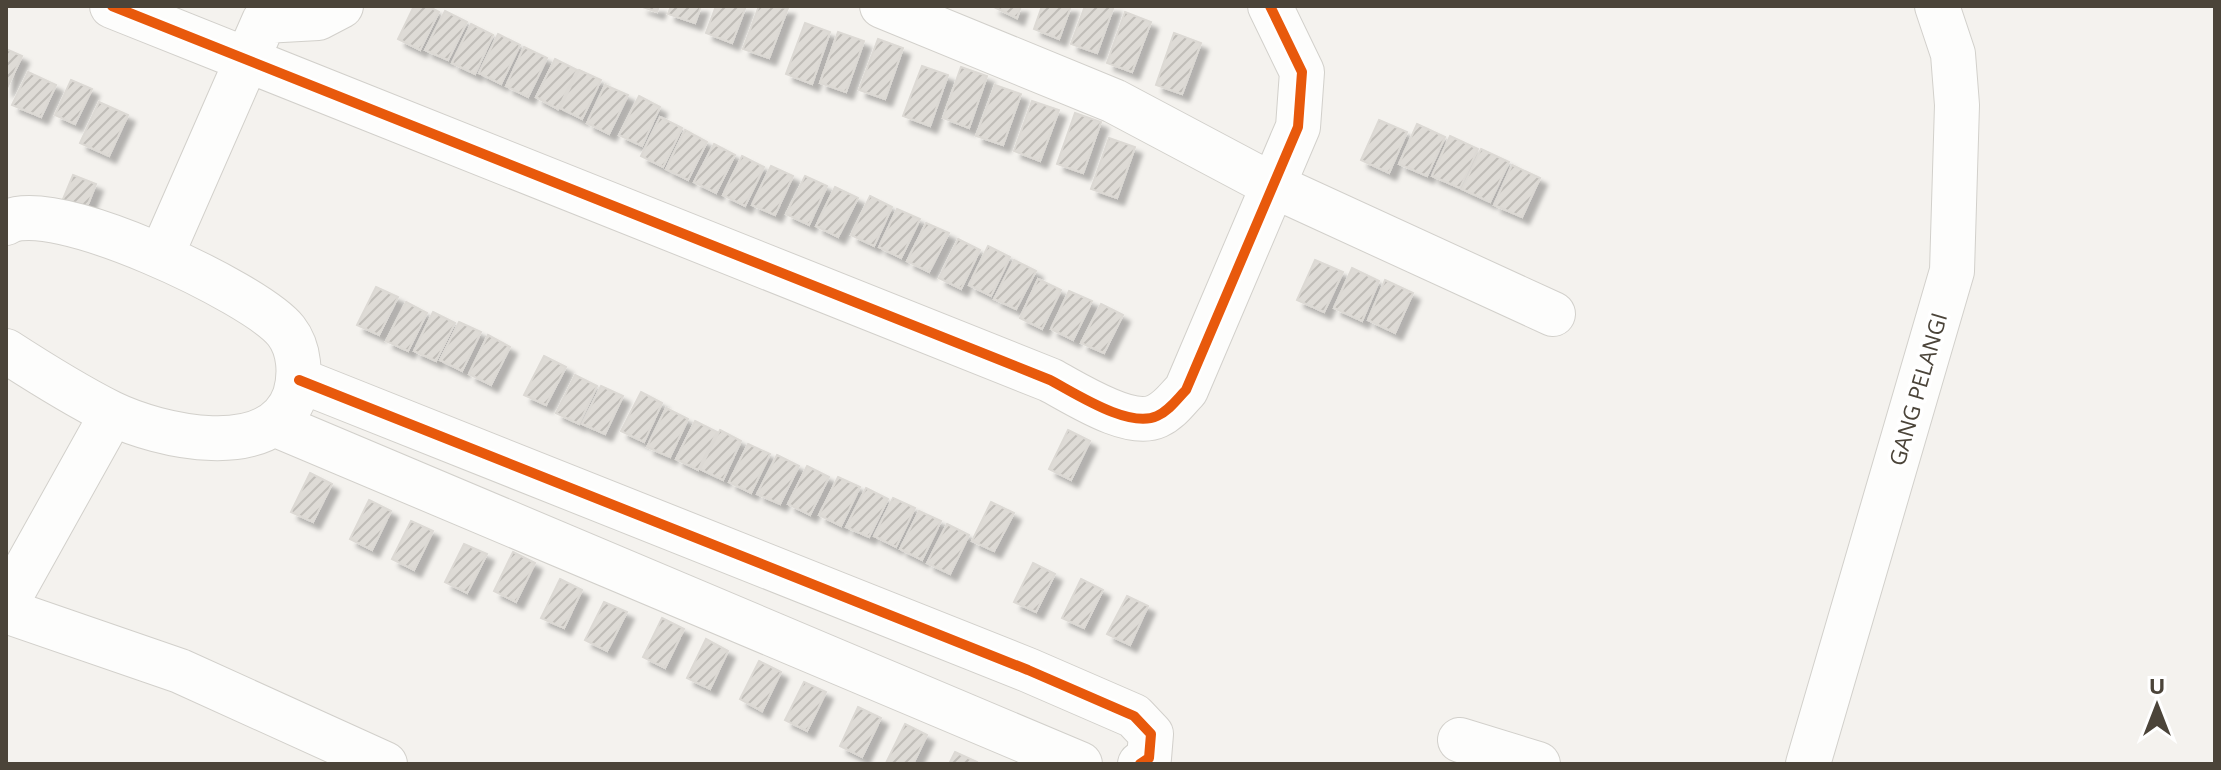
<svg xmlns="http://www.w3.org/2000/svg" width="2221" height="770" viewBox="0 0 2221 770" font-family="'Open Sans',sans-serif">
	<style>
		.building { fill: url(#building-hatch); stroke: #dcd9d4; stroke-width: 2; filter: url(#shadow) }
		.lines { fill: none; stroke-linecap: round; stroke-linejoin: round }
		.minor-casing { stroke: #d2d0cb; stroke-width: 46 }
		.minor { stroke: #fdfdfc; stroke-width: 44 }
		.cycleway-casing { stroke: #fff; stroke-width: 15 }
		.cycleway { stroke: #e8590c; stroke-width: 10 }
		.labels { text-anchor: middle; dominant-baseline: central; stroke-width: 7; stroke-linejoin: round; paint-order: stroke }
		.street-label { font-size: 22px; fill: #4b4439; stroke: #fff }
	</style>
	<defs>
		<pattern id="building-hatch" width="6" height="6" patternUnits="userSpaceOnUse" patternTransform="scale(2)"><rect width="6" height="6" fill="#dedbd6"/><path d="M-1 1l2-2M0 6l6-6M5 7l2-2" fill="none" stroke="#c0bdb8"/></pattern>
		<filter id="shadow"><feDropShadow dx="7" dy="7" stdDeviation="2" flood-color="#0004"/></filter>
	</defs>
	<rect width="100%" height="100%" fill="#f4f2ee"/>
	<path class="building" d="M414,6H428L439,12L420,50L398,39Z
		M640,6H659L657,12Z
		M671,6H701L695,23L668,14Z
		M716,6H746L732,43L706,33Z
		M759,6L788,8L769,58L743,49Z
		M992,6H1021L1017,18Z
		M1042,6H1071L1059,39L1034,29Z
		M1085,6H1114L1097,53L1071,44Z
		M445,11L467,22L448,60L425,50Z
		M1125,12L1151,22L1132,72L1107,63Z
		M805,23L830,32L812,84L786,74Z
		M471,24L493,35L475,74L452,63Z
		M838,32L864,41L846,92L820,83Z
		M1174,33L1201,43L1182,94L1156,85Z
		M498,34L520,45L501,84L479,73Z
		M878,39L903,48L885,99L859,90Z
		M524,47L547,58L528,97L506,86Z
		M6,49L22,56L6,90Z
		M555,59L577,70L558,109L536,97Z
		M922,66L948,75L930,126L903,116Z
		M961,67L987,76L969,128L943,118Z
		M579,70L601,80L582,119L560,108Z
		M28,72L56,85L41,117L12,105Z
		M71,80L92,89L75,124L55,115Z
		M605,85L628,95L609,134L587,123Z
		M995,85L1021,94L1003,145L976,136Z
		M639,96L660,107L642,146L619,135Z
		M1032,101L1059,110L1040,161L1014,151Z
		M99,102L128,115L109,156L80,143Z
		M1075,113L1101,122L1083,173L1057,164Z
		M660,117L682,128L663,167L641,156Z
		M1379,120L1407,132L1389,173L1361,160Z
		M1417,124L1445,137L1427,176L1399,164Z
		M685,130L707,142L688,180L666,169Z
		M1450,136L1478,149L1460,188L1432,176Z
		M1109,138L1135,147L1117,198L1091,189Z
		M714,144L735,155L716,193L694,182Z
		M1481,149L1509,162L1490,202L1462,189Z
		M742,156L764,167L745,206L723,195Z
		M1512,165L1540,178L1522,217L1494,205Z
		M771,166L793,176L775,215L752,205Z
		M73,175L96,184L84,214L61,204Z
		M805,176L827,186L809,225L786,214Z
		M835,187L858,198L838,237L816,226Z
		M870,196L892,207L874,246L851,235Z
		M897,209L920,219L901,258L879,247Z
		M926,223L949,233L929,272L907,261Z
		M958,239L980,250L961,289L939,278Z
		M988,246L1010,257L991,296L969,285Z
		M1014,260L1036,271L1016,309L994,299Z
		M1315,260L1343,272L1324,312L1297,300Z
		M1352,268L1379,281L1362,321L1334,308Z
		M1038,279L1061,290L1042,329L1020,318Z
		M1385,280L1413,293L1395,333L1368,320Z
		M376,287L398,297L379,335L357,325Z
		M1069,291L1092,301L1073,340L1051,329Z
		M406,302L427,313L408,351L386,341Z
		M1101,304L1123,315L1104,353L1081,343Z
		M433,312L455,323L436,361L414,351Z
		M459,322L481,332L462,371L440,360Z
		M488,335L510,347L491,385L469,374Z
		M544,356L566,367L546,405L524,395Z
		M575,375L597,386L579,424L556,413Z
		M601,386L623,396L605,434L582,424Z
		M641,392L662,403L644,442L621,431Z
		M666,408L688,419L670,457L647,447Z
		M695,421L717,432L698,470L676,459Z
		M720,430L741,441L723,480L700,469Z
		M1068,430L1090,441L1071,480L1049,469Z
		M748,444L770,454L751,493L729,482Z
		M777,455L799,466L780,504L757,494Z
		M807,466L829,477L810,515L788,504Z
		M310,473L332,484L313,522L291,512Z
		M838,477L860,487L841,526L819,515Z
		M866,488L888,499L869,537L846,527Z
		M893,498L915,508L896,547L874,536Z
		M369,500L391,511L372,550L350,539Z
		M991,502L1014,513L994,551L972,541Z
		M919,511L941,521L922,560L900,549Z
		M411,521L433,531L414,570L392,559Z
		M947,524L969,535L950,574L927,563Z
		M464,544L487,554L467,593L445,582Z
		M513,552L535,563L516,602L494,591Z
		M1033,563L1055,574L1036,612L1014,602Z
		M560,579L582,590L564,628L541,618Z
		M1081,579L1103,590L1084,628L1062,618Z
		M1127,596L1148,606L1130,645L1107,634Z
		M604,602L627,612L607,651L585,640Z
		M662,618L684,629L665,668L643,657Z
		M706,639L728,651L710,689L687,678Z
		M759,661L781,672L762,711L740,699Z
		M804,682L826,692L807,731L785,720Z
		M858,707L881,718L862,757L840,746Z
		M905,724L927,735L913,764H888L886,763Z
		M955,752L977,762L976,764H949Z"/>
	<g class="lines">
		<defs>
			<path id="minor" d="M112,6L1050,380C1075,393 1129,429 1157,416C1170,410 1177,399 1186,390L1298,127L1302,72L1270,6
				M882,6L1114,101L1274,186L1553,314
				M264,21L318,18L341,6
				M6,223C49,195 255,292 286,331C300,349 301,375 295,395C272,463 158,436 111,413C75,395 40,373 6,351
				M161,256L264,21
				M299,380L1028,670L1134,716L1151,734L1149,758L1140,764
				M274,424L1080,764
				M6,604L112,414
				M6,611L180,671L385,764
				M1460,740L1538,764
				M1808,764L1952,271L1957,105L1953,54L1937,6"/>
		</defs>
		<use href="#minor" class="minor-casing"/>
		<use href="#minor" class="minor"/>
		<defs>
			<path id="cycleway" d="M112,6L1050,380C1075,393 1129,429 1157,416C1170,410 1177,399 1186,390L1298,127L1302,72L1270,6
				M299,380L1028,670L1134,716L1151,734L1149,758L1140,764"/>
		</defs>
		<use href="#cycleway" class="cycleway-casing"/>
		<use href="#cycleway" class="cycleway"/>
	</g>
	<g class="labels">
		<g class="street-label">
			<text transform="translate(1917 389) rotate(-74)">GANG PELANGI</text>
		</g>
	</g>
	<rect width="2221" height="770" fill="none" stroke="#4b4439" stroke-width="16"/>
	<g transform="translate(2157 706)" stroke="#ffffff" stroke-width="6" paint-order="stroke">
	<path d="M0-6L14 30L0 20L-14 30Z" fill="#4b4439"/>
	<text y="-12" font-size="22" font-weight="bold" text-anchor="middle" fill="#4b4439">U</text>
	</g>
</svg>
